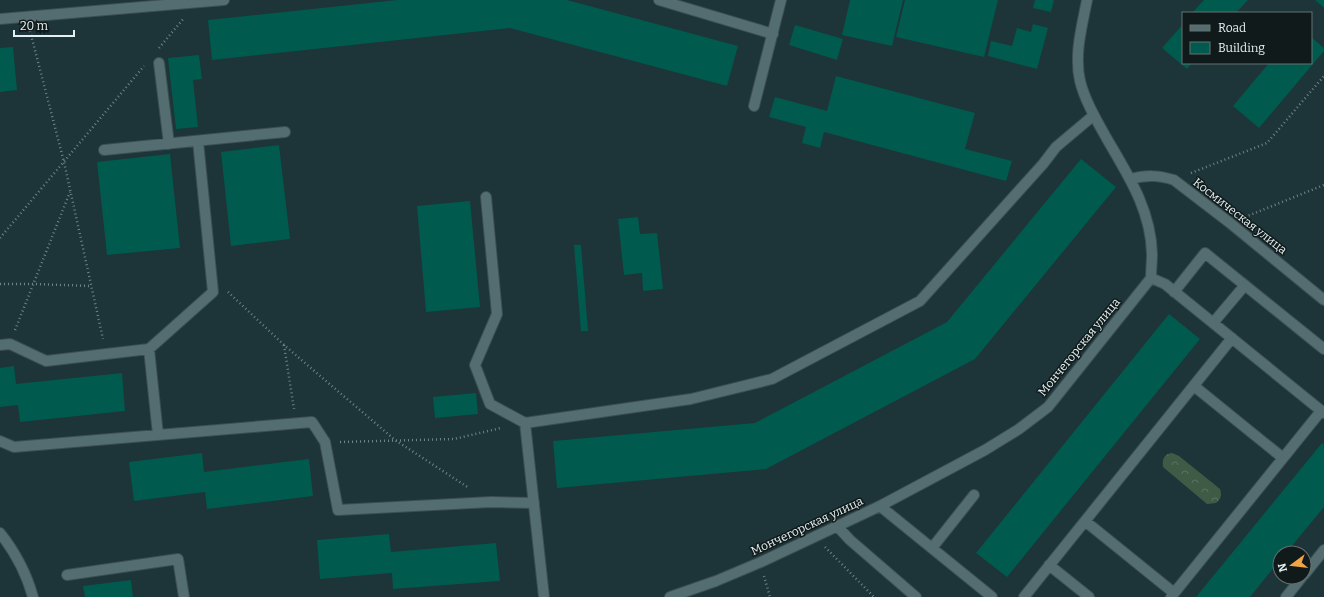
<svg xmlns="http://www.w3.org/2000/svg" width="1324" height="597" viewBox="0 0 1324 597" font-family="Bitter,serif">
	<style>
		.park { fill: url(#park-crowns) }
		.building { fill: #005a4e }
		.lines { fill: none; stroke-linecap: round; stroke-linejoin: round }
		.minor-casing { stroke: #3b4f52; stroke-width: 12 }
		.path { stroke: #718487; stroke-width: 2.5; stroke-dasharray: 1 3; stroke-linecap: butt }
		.minor { stroke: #546d71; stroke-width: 10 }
		.labels { text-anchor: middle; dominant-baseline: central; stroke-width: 3; stroke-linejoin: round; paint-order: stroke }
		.street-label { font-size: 12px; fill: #e4f1f3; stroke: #101a1b }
	</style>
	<defs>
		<pattern id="park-crowns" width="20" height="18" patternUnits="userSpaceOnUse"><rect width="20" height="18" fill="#3f5b46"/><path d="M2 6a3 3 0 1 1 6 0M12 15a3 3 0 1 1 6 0" fill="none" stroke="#5b7361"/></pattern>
	</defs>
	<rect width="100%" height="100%" fill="#1d3438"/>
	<path class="park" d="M1172,453L1179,456L1220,489C1222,495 1221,499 1216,503L1207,504L1163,467C1162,459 1164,454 1172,453Z"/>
	<path class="building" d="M397,0H567L738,46L727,86L510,28L212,60L208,20Z
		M850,0H903L892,46L842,35Z
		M905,0H998L984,57L896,37Z
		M1035,0H1054L1051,12L1033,8Z
		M1204,0H1248L1236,13H1192Z
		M1315,0H1324V8Z
		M1033,24L1048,28L1037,69L988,56L991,41L1012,46L1017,28L1031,32Z
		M1183,24V63H1192L1187,69L1162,48Z
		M795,25L843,39L837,60L789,45Z
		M1311,37L1324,48V51L1259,128L1233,106L1269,63H1311Z
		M13,47L17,90L0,92V48Z
		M199,55L202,79L193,80L198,127L176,129L168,58Z
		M836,76L975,113L965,149L1012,161L1006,181L824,132L820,148L802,143L806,127L769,117L775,97L827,111Z
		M279,145L290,239L231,246L221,152Z
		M170,154L180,248L107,255L97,162Z
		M1081,159L1116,187L975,359L766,469L557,488L553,441L755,423L947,322Z
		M470,201L480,307L426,312L417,206Z
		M638,217L640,234L657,233L663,289L643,291L642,273L624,275L618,219Z
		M574,245H581L588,331H581Z
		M1169,314L1200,339L1007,577L976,553Z
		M14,366L16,384L122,373L125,411L20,422L18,405L0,407V368Z
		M476,393L478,414L435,418L433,397Z
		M1322,443L1324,445V507L1286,553H1280V560L1250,597H1196Z
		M202,453L204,472L309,459L313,496L207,509L205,492L134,501L129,462Z
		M389,534L391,552L496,543L500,581L393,589L392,573L320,579L317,540Z
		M131,580L133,597H85L83,586Z"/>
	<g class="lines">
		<defs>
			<path id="minor" d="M659,0L773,34
				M0,19L224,0
				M159,63L169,144
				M754,106L781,0
				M104,150L285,132
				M1131,179C1146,175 1158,175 1174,180L1230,223L1324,300
				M486,197L497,314L475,365L490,404L525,423
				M1151,278L1165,284L1324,413
				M1174,292L1205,253L1324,349
				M1213,323L1245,285
				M0,345L10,344L46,361L149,349L158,435
				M149,349L213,292L198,141
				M1194,386L1283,458
				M0,441L14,447L312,422L325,442L338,510L491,502L534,503
				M880,506L992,597
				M1085,521L1174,593
				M837,526L850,540L916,597
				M0,533C16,553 26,572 33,597
				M932,548L974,495
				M1049,565L1089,597
				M67,575L178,559L184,597
				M1304,575L1324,550
				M544,597L525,423L691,399L772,379L920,301L1043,164L1056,147L1094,115
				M670,597L716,581L761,562L880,506L985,450L1019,429L1048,407L1151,278C1151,270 1152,262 1152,254C1151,210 1128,175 1107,139C1097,121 1085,101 1080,81C1074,54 1082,26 1087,0
				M1024,597L1232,338
				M1171,597L1321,411
				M1286,597L1302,577"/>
		</defs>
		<use href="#minor" class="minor-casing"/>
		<path class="path" d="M30,31L64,162L103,339
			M159,48L184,18
			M1191,173L1267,143L1324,76
			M1245,217L1324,185
			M0,238L144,66
			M0,284H34L91,286
			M228,292L284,345L395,440L469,488
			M15,330L70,192
			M284,345L294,409
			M340,442L454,439L501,428
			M825,547L874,597
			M764,576L770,597"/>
		<use href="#minor" class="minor"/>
	</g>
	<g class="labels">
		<g class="street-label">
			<text transform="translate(1240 216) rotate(38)">Космическая улица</text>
			<text transform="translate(1079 347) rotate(-51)">Мончегорская улица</text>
			<text transform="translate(807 526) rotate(-25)">Мончегорская улица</text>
		</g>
	</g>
	<rect x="1182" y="12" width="130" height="52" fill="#101a1b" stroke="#657071"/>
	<rect x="1190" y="25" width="20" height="6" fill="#546d71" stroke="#657071"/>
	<text x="1218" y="32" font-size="12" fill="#e4f1f3">Road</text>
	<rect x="1190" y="42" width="20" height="12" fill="#005a4e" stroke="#657071"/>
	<text x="1218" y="52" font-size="12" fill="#e4f1f3">Building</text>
	<g transform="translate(1292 565) rotate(255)"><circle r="19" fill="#101a1b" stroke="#657071"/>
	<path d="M0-3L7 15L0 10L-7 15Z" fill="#f3a442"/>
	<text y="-6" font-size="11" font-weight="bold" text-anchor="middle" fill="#e4f1f3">N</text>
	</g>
	<path d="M14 30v6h60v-6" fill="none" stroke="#e4f1f3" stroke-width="2"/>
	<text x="20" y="30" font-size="12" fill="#e4f1f3" stroke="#101a1b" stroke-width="3" paint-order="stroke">20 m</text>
</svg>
